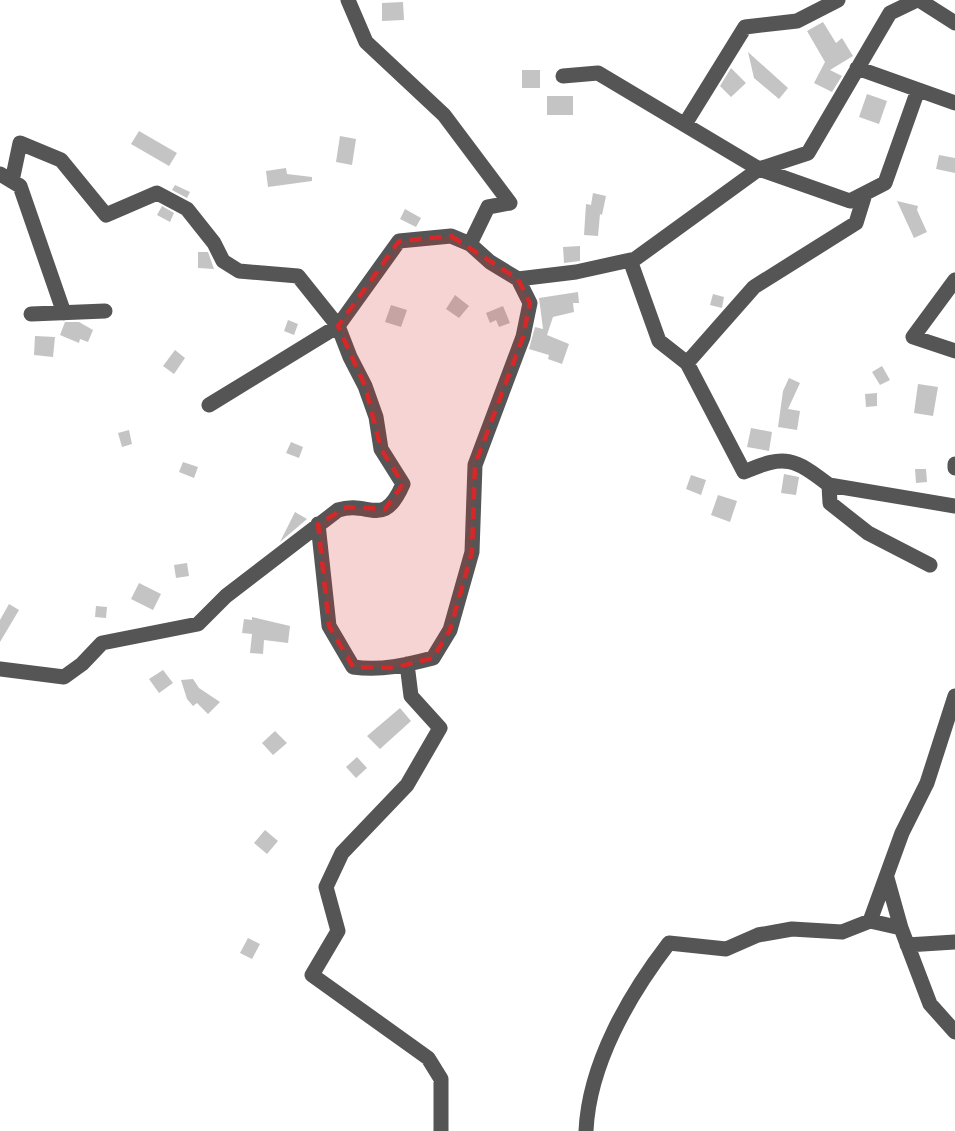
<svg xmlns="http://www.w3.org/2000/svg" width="955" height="1131" viewBox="0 0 955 1131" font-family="Helvetica,sans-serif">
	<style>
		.building { fill: #c4c4c4 }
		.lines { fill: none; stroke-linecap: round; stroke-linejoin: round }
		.minor { stroke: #555; stroke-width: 15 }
		.marked { fill: #d62828; fill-opacity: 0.2; stroke: #d62828; stroke-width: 4.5; stroke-dasharray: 12 8; stroke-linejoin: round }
	</style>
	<rect width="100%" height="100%" fill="#fff"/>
	<path class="building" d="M403,2L404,20L382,21V3Z
		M823,22L836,43L842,38L853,56L830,70L842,76L832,92L814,83L825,62L807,31Z
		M748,52L788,88L779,99L754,78Z
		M731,68L746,83L731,97L720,86Z
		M522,70H540V88H522Z
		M867,94L887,101L879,124L859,117Z
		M547,96H573V115H547Z
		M139,131L177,153L169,166L131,144Z
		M340,136L356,139L352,165L336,162Z
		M939,155L955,158V173L936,169Z
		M286,168L287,174L312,177V181L268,187L266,171Z
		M175,185L190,192L187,198L172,190Z
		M593,193L606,196L602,215L600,214L598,236L584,235L586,204L591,205Z
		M897,201L918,206L917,210L927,232L914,238Z
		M162,206L174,213L170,222L157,215Z
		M405,209L421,218L416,227L400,219Z
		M580,246V261L564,263L563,247Z
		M198,252H208L214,269L198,268Z
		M578,292L579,303H573L574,312L553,317L547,335L569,344L562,364L548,359L549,355L529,349L535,327L543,329L539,298Z
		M713,294L724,297L722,308L710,305Z
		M455,295L469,306L459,318L446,309Z
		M391,305L407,310L401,327L385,322Z
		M503,306L510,323L499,327L496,320L490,323L486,313Z
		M288,320L298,324L294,335L284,331Z
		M65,322H79L93,330L88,342L80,339L79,343L60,335Z
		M35,336L55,337L53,357L34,355Z
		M175,350L185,358L174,374L163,366Z
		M882,366L890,380L880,385L872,372Z
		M789,378L800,383L788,409L800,411L797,430L778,427L783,391Z
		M918,384L938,387L933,416L914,413Z
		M877,393V406L866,407L865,394Z
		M751,428L772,432L769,451L747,447Z
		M129,430L132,444L122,447L118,433Z
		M291,442L303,447L299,458L286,453Z
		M183,462L198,467L194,478L179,472Z
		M915,469H926L927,482L916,483Z
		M784,474L799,477L796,495L781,493Z
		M691,475L706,480L701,495L686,489Z
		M718,495L737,501L730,522L711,515Z
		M295,512L307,519L280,542Z
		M187,563L189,576L176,578L174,565Z
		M139,583L161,594L153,610L131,599Z
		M9,604L19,610L0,642V620Z
		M96,606L107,607L106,618L95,617Z
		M252,617L290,626L288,643L264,640L263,654L250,653L252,634L242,633L244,619L252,620Z
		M163,670L173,683L159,693L149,679Z
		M193,679L199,688L220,702L208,714L197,703L193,706L187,699L181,680Z
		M400,708L411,721L380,749L367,736Z
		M275,731L287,743L273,755L262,743Z
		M357,757L367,768L356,778L346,767Z
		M265,830L278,841L267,854L254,843Z
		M248,938L260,944L252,959L240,953Z"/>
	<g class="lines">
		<path class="minor" d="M348,0L366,42L444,115L510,203L488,207L470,244
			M919,0L955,23
			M857,68L955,103
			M563,76L598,73L759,169L808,153L890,13L917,0
			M685,124L745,27L797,21L838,0
			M0,174L20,186L64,313
			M630,260L659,341L687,363L744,472C785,454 794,458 829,485
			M955,280L913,337L955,351
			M31,314L105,311
			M687,363L754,287L856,223L865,194
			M209,405L338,326L399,241L451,236L470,244L490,262L518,279L576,272L635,259L759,169L850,201L885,183L918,90
			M955,464V468
			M318,524L329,626L353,667C382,671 406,665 433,658L450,630L472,552L475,465L523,337L530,303L518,279
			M930,565L868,533L830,503L829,485L955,506
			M407,664L411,696L440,728L407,785L342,853L326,887L338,931L312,975L428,1058L441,1079V1131
			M0,669L64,677L82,664L102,643L198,624L226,596L338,510C370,500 383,530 403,484L381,449L376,417L365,386L350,357L338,326L298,276L239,271L223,261L214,243L187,209L157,193L106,215L61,160L20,143L12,181
			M887,878L901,928
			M870,921L902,833L927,783L955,696
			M907,945L955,942
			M586,1131C589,1064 629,995 669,943L726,949L758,935L792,929L842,932L870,921L901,928L930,1004L955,1032"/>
	</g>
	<path class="marked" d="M451,236L518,279L530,303L523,337L475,465L472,552L450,630L433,658L393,668L353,667L329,626L318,524L347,507L385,509L403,484L381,449L365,386L338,326L399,241Z"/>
</svg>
